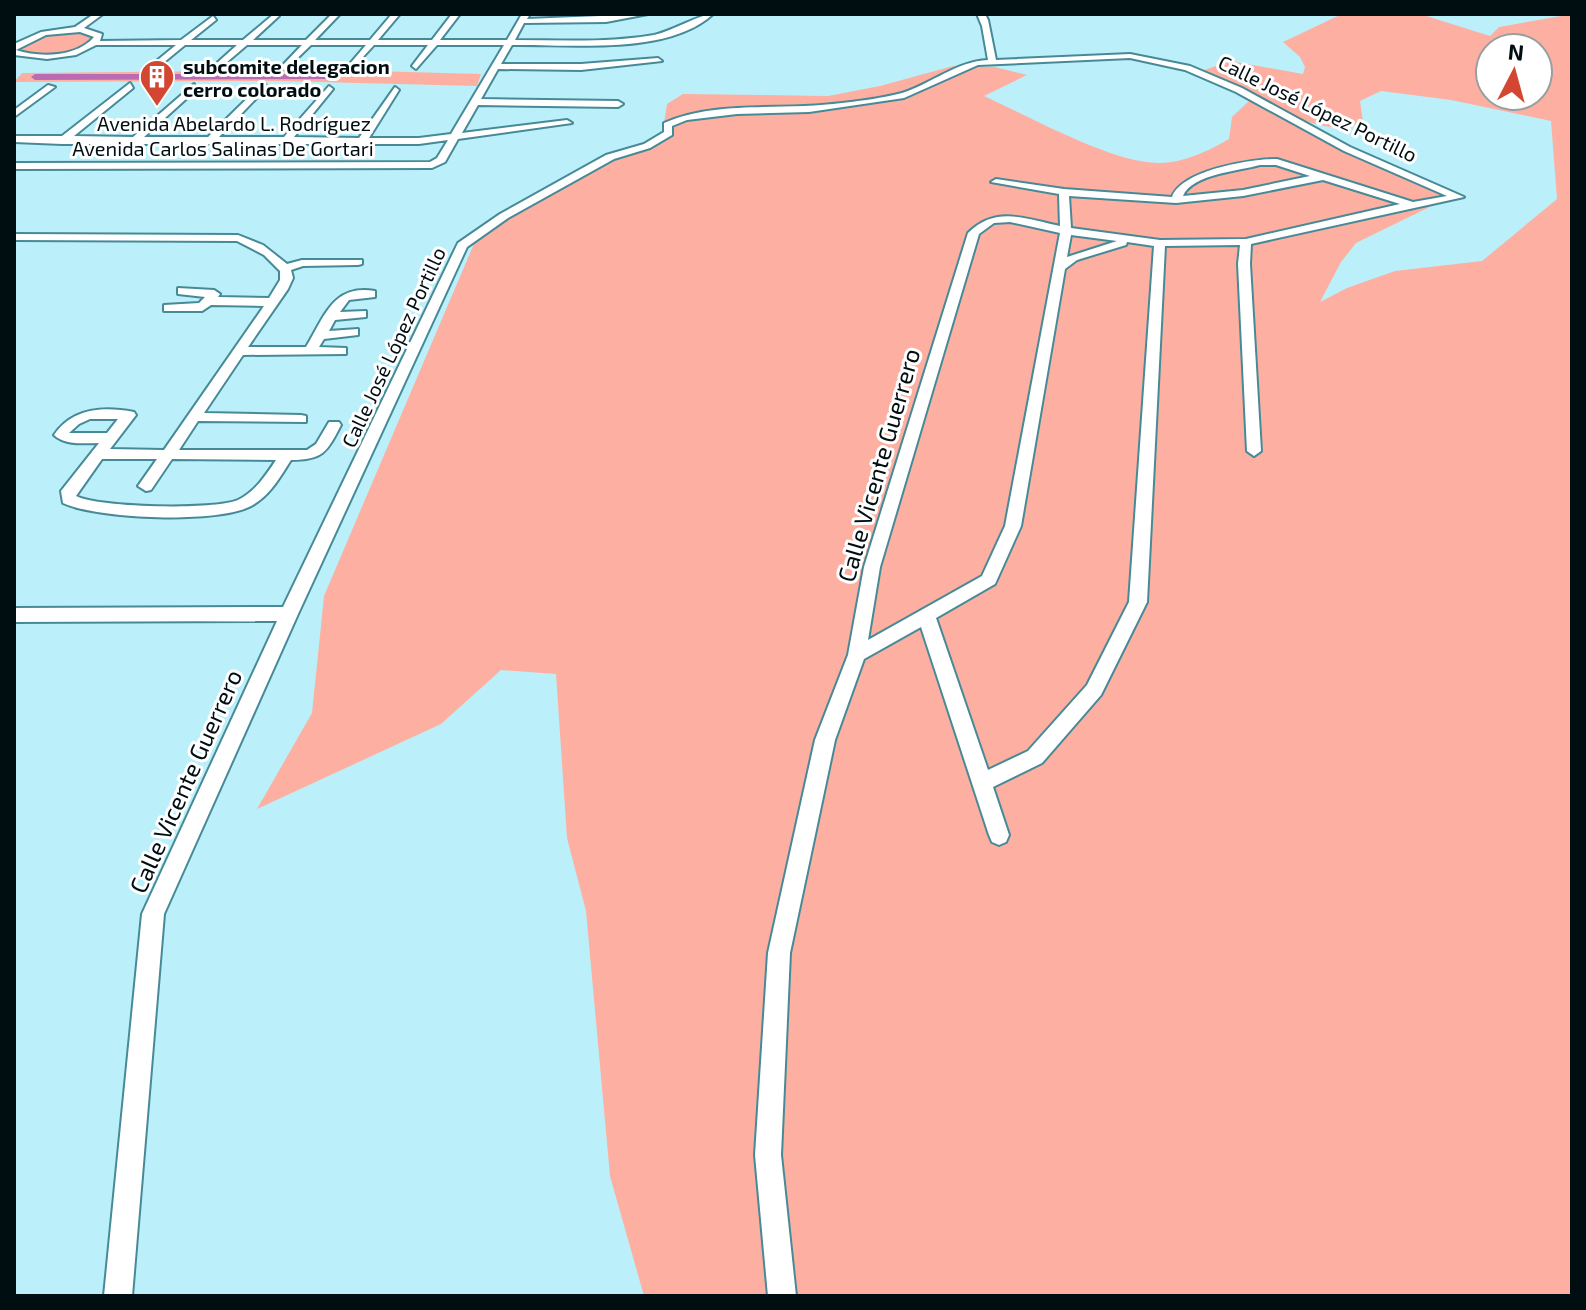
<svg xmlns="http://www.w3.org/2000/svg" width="1586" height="1310" viewBox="0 0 1586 1310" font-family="'Exo 2',sans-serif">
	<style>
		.green { fill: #fdb0a1; fill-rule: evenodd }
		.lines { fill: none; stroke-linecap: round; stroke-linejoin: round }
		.canal { fill: #bb6bb2; fill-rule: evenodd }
		.minor-casing { stroke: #478a97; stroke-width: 4 }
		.minor { fill: #fff; fill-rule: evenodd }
		.labels { text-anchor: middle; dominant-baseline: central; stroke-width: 6; stroke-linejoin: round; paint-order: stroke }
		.far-poi-label { font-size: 20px; font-weight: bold; fill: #000e12; stroke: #fff; text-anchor: start }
		.far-street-label { font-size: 20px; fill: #000e12; stroke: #fff }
		.street-label { font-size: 24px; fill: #000e12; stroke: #fff }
	</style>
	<rect width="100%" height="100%" fill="#bbf0fb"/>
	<path class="green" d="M1342,14H1420L1490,36L1499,27L1572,14V1296H644L610,1176L586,911L567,838L556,674L501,670L441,724L257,809L312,713L324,596L479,232L614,157L662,135L667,104L683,94L828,96L880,86L953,66L995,67L1027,75L984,96C1028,116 1114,164 1159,163C1184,163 1208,151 1229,139L1232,117L1249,101L1199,72L1230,61L1303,74L1305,67L1300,57L1283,42ZM1490,48H1538V96H1490ZM1381,91L1451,100L1551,121L1557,199L1482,261L1395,271L1347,288L1320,302L1341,262L1356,243L1452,196L1344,150L1257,104C1291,112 1329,139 1363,122L1360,101Z
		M79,32L95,38C80,55 38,62 18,50L20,46L45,35Z
		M336,70L481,74L477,86L279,81L14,82L22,73Z"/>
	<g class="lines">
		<path class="canal" d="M325,74L328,79L35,80L31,77L35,74Z"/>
		<defs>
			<path id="minor" d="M94,14H103L84,28L102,34L100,41L181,40L213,16L216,20L191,40H243L274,14L279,16L253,40H306L332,14H340L315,40H370L392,14H400L378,40H432L452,14H460L440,40H507L522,14H530L527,19L648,14L606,22L524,23L515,40C561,40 608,43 654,35C673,31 700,14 713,14C668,56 570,44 512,45L501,64H581L658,58L662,61L581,70L498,69L481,99L618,101L623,104L618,107L478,105L462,133L567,120L572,123L458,139L445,162L432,168L14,169V163L430,162L437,158L448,140L419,144H62L14,142V136H62L130,83L133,88L74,136L133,137L194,84L197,89L144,137H208L264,82L267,87L219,137H284L329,86L333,89L294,137L359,138L395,87L399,90L369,138H419L451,134L504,45H437L416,69L412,66L428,45H374L352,69L348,66L366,45H311L285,70L281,67L302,45H247L220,68L217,63L237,45H185L157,68L154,63L176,45H96L76,55L47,59L14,55V44L41,32L75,27ZM80,32L94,37C77,57 40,58 16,50L46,35Z
				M977,14H985L988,20L996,60L1130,54L1190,66L1242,88L1350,147L1464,197L1251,244L1250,264L1261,451L1254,456L1247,451L1238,264L1240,245L1165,246L1147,602L1101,695L1042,763L993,787L1009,835L1006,842L999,845L992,842L989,835L921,627L864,659L835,740L790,953L781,1155L796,1296H768L755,1155L768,953L815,740L848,655L864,567L968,233C996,205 1026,219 1060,226L1059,194L991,182L996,179L1064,189L1172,197C1182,170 1251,159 1277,159L1413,202L1447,196L1344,151L1236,92L1185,70L1130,58L978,65L904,98L809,112L737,114L687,120L672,126V135L650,148L614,159L508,218L467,247L298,614L164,914L132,1296H104L142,914L277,621L14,622V608L283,607L458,243L500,214L606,155L644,144L664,132V123C707,104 758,108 804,106C830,105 876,100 902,93C931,84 957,61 988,60L982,26ZM1260,165H1276L1310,176L1243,190L1183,196C1192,174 1239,171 1260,165ZM1323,180L1400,204L1246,239L1160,240L1071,228L1069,196L1176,203L1243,196ZM1010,222L1060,233L1005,526L982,576L868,640L880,567L979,234L994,223ZM1071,235L1117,241L1067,257ZM1127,242L1154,246L1129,602L1087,685L1028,751L988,770L936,618L995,584L1021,526L1065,269L1077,260L1126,245Z
				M48,85L55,87L14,117V110Z
				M14,234L238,235L263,245L287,264L302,260H362V264L358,265L303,266L291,270L293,278L288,289L248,347H306C325,316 333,284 375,291V297L349,300L340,312L366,311V317L335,320L329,331L358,329V335L324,339L319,347L346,348V354L243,355L204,413L301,415L306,416V422L198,421L179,450H307L316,444L329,422H339L341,425C327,452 323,460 291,460C280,477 270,496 251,506C218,524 97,519 63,503L61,491L99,443C84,443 66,446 54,435C72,408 104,406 134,412L136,415L110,449L164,450L264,306L211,305L202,311H164V305L199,303L205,297L178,294V288L214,290L220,294L218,297L269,298L280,280V271L264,255L237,241L14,240ZM90,419H118L107,433H69L79,424ZM102,459H157L138,486L146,491L151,490L172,459L276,460C266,475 255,492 238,500C214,510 100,508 76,496Z"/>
		</defs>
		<use href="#minor" class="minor-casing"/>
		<use href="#minor" class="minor"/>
	</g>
	<defs>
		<symbol id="building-pin" viewBox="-11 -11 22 30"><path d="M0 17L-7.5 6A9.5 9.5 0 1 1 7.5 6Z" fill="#d34732" stroke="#fff"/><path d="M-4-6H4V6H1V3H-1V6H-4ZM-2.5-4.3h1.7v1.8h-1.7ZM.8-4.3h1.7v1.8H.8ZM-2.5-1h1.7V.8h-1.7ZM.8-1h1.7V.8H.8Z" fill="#fff"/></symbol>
	</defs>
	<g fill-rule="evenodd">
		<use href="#building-pin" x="137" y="57" width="40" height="54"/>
	</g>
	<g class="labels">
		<g class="far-poi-label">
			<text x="183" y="66">subcomite delegacion<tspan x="183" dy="23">cerro colorado</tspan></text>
		</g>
		<g class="far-street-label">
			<text transform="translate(1318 108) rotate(26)">Calle José López Portillo</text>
			<text x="234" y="123">Avenida Abelardo L. Rodríguez</text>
			<text x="223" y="148">Avenida Carlos Salinas De Gortari</text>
			<text transform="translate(393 347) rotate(-65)">Calle José López Portillo</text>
		</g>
		<g class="street-label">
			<text transform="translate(878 465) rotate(-74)">Calle Vicente Guerrero</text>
			<text transform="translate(185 781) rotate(-66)">Calle Vicente Guerrero</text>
		</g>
	</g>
	<rect width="1586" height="1310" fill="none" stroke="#000e12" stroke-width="32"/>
	<g transform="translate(1514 72) rotate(6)"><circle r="38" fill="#ffffff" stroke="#999fa0" stroke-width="2"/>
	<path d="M0-6L14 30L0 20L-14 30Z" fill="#d34732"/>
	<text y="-12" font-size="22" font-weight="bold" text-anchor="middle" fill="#000e12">N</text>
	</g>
</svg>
